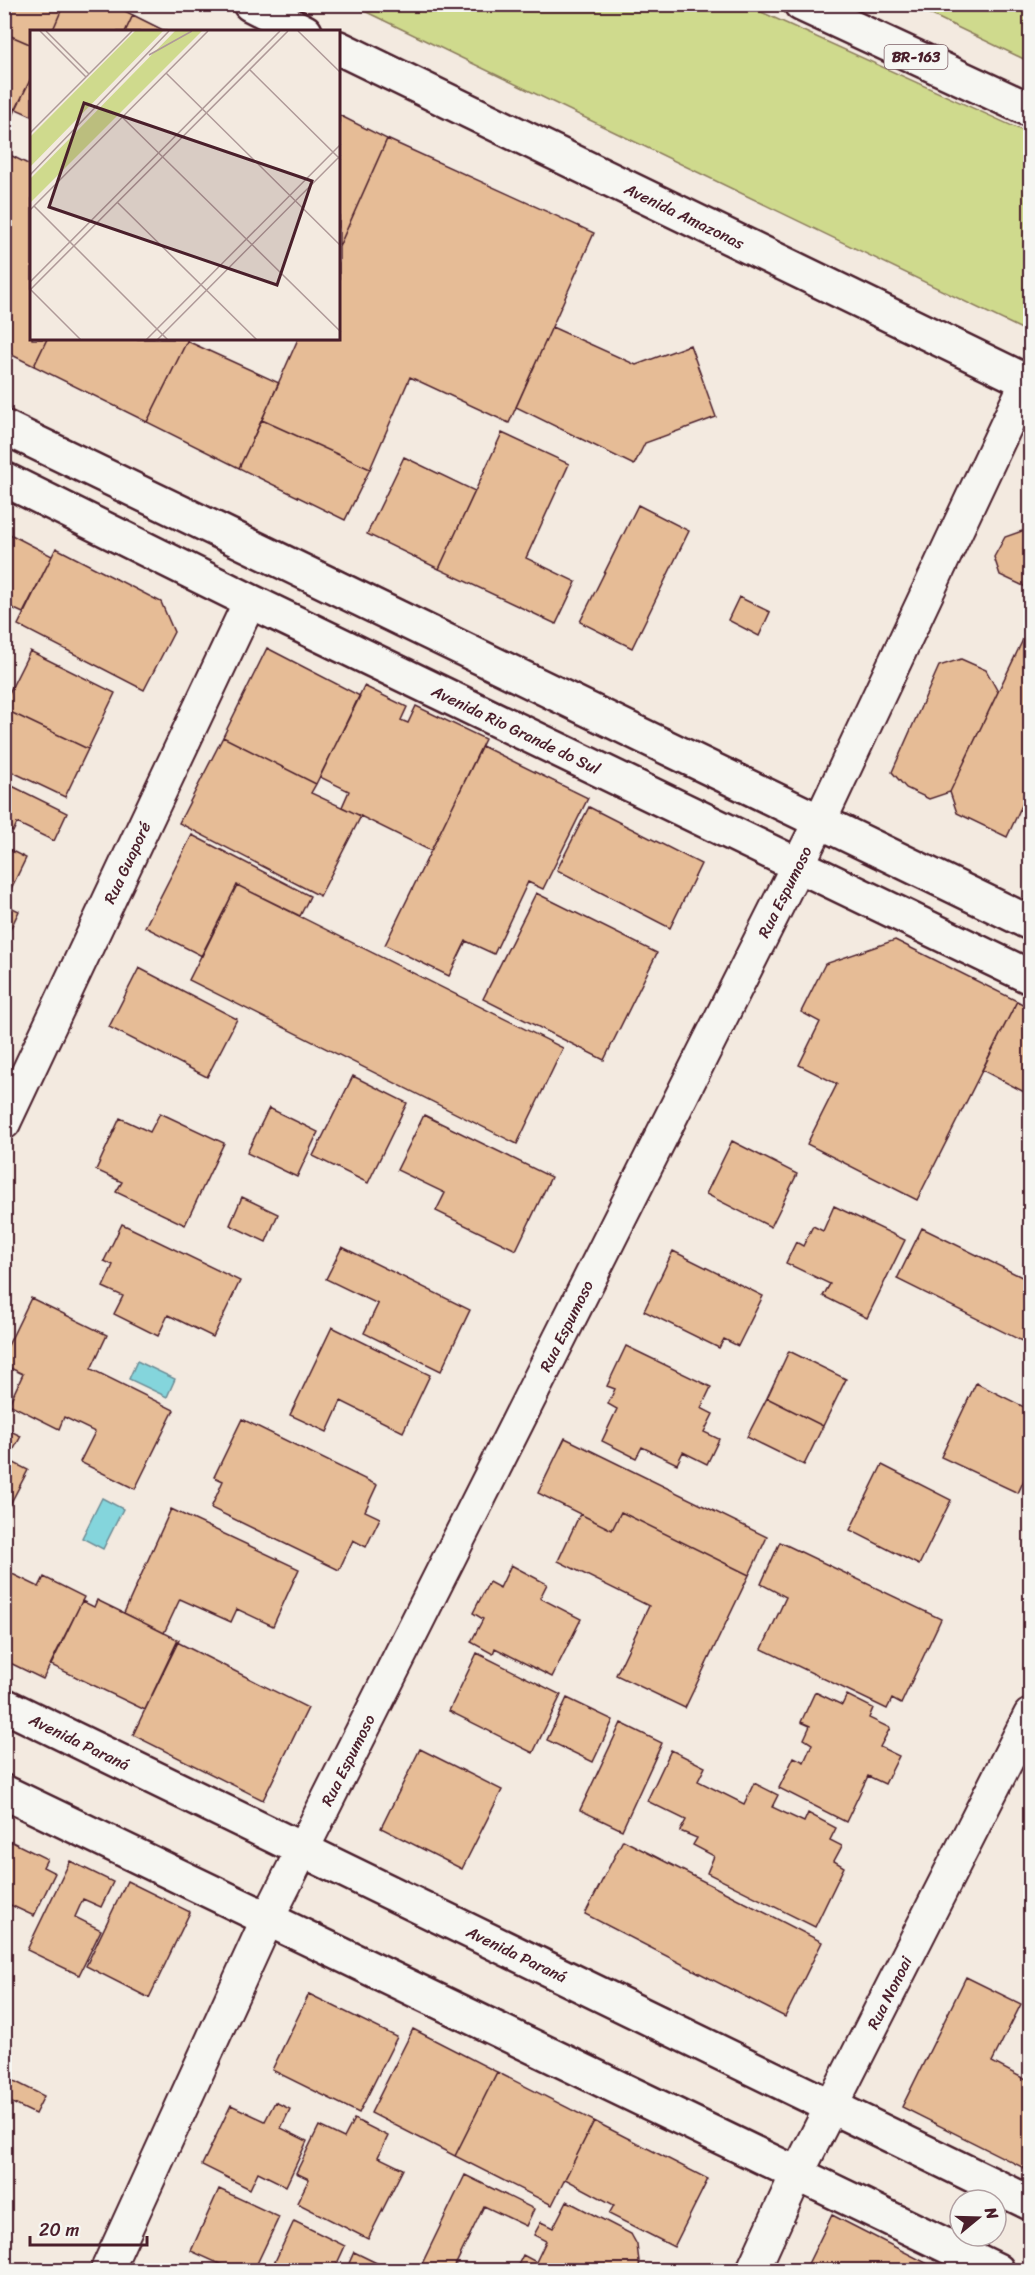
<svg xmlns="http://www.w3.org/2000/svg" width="1035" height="2275" viewBox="0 0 1035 2275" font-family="Sriracha,sans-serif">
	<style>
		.green { fill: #cfda8d; stroke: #8c7c5c; stroke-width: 1.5 }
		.water { fill: #84d5dc; stroke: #6d8c95; stroke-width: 1.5 }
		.building { fill: #e6bc96; stroke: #4a1f2b; stroke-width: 1.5 }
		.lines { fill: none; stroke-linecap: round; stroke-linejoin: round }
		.street-casing { stroke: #4a1f2b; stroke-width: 36 }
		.secondary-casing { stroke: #4a1f2b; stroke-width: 38 }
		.highway-casing { stroke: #4a1f2b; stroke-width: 38 }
		.street { stroke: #f6f6f2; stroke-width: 32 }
		.secondary { stroke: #f6f6f2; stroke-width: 33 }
		.highway { stroke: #f6f6f2; stroke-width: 33 }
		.labels { text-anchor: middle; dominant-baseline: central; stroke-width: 5; stroke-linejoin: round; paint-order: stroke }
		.shield { fill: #f6f6f2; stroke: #7e6067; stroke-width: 1.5 }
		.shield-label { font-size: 15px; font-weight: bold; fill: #4a1f2b }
		.street-label { font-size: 16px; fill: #4a1f2b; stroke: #f6f6f2 }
		.inset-road { fill: none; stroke: #af9998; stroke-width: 1.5 }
		.view { fill: #4a1f2b; fill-opacity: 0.15; stroke: #4a1f2b; stroke-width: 3 }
		.inset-edge { fill: none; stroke: #4a1f2b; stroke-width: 3 }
	</style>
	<rect width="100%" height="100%" fill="#f3eae0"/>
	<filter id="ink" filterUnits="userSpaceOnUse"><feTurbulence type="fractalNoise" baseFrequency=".0167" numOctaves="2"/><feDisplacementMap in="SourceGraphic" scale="12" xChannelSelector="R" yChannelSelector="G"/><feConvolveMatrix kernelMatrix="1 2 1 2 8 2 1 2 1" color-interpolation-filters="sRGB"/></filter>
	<g filter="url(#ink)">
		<path class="green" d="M352,5H746L1030,134V333Z
			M911,5H1030V62Z"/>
		<path class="water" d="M137,1361L175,1379L167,1397L129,1379Z
			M102,1498L123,1509L103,1549L82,1538Z"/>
		<path class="building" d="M4,4H64L52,32H32V45L4,33Z
			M64,4H111L133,15L125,32H52Z
			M133,15L167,32H125Z
			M4,33L32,45V76L16,109L4,104Z
			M32,76V116L16,109Z
			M4,104L16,109L4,137Z
			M339,115L387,139L339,247Z
			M387,139L594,233L509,423L410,377L370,469L262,420L298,339H339V247Z
			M4,152L32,166V339H47L34,366L4,351Z
			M552,327L636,365L690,345L716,417L645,443L634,465L516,407Z
			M47,339H188L147,422L34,366Z
			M187,341L279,383L239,468L147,422Z
			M262,420L370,469L345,520L239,468Z
			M502,433L569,464L526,558L576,582L556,624L439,569Z
			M404,457L475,491L439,569L367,534Z
			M638,505L689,531L632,648L580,622Z
			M4,531L52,556L23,613L10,607L4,617Z
			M1022,531L1030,535V589L1000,575L994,557L1005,537Z
			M56,548L161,602L174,632L144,690L18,625Z
			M739,597L770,612L759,636L728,620Z
			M1030,625V788L1007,837L957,813L950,792Z
			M267,648L360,696L316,784L223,737Z
			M30,651L115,693L88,749L4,709V703Z
			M961,659L986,670L998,692L950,792L929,799L906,788L892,772L939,666Z
			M364,686L407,707L401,720L408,723L416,706L485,739L431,851L342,807L349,791L320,777Z
			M4,709L88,749L65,797L4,768Z
			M223,737L316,784L311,793L361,816L320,896L179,823Z
			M482,746L588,798L543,889L528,882L494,954L466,941L449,976L385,945Z
			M4,782L67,813L54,841L17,823L13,832L4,827Z
			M589,807L701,864L670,928L557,870Z
			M192,835L310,896L300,916L237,885L202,956L145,927Z
			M4,847L26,858L5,901L4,900Z
			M237,885L563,1048L517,1144L189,980Z
			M536,893L657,953L604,1060L483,999Z
			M4,904L19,911L5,940H4Z
			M895,940L1017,1001L917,1200L807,1144L837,1084L799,1065L820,1022L801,1012L825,964Z
			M139,968L237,1019L207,1077L109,1027Z
			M1017,1001L1030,1008V1095L982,1070Z
			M353,1076L407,1103L368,1183L313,1156Z
			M269,1108L318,1132L297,1177L247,1153Z
			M160,1113L224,1143L185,1225L116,1192L122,1182L96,1170L120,1118L150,1132Z
			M424,1115L551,1177L516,1250L436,1211L445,1193L397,1170Z
			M732,1141L797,1174L771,1227L706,1194Z
			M242,1197L278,1214L266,1242L230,1225Z
			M834,1206L905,1240L867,1318L823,1296L830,1284L786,1263L796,1242L803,1246L813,1226L823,1231Z
			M122,1224L240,1281L213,1337L168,1315L158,1336L114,1314L123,1296L103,1287L113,1265L104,1261Z
			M922,1228L1030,1281V1345L897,1279Z
			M342,1247L470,1310L441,1371L364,1333L378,1304L326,1279Z
			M673,1251L763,1296L738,1346L724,1339L719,1348L644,1311Z
			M31,1298L107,1335L91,1369L174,1410L135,1489L80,1462L95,1432L64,1417L59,1429L9,1404L23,1374L4,1365V1354Z
			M332,1327L430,1375L403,1432L341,1401L327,1432L290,1415Z
			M626,1346L711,1387L701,1408L713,1414L704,1432L719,1439L707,1464L683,1452L677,1464L642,1447L636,1458L602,1441L617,1409L608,1404L615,1389L607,1386Z
			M789,1351L846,1379L823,1426L767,1398Z
			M976,1383L1030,1410V1467L1018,1493L941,1457Z
			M767,1398L823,1426L804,1465L747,1437Z
			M242,1419L377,1485L365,1511L380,1518L366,1547L353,1540L339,1570L211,1508L223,1481L214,1477Z
			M4,1428L21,1436L8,1460L28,1470L4,1516Z
			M565,1438L767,1537L749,1575L621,1512L612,1530L538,1493Z
			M882,1465L951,1500L919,1565L850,1530Z
			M171,1509L299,1569L273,1626L237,1609L231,1622L180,1599L164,1633L124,1613Z
			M621,1512L749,1575L685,1708L616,1675L649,1606L558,1561L580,1514L612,1530Z
			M780,1542L941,1619L901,1704L892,1699L887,1709L762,1649L786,1597L761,1584Z
			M511,1565L547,1584L540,1598L581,1619L552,1677L495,1648L493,1654L471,1642L483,1619L473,1613L489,1582L500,1588Z
			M4,1570L39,1587L44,1577L84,1597L43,1679L4,1660Z
			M97,1600L179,1640L145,1710L51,1665L82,1601L94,1607Z
			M177,1642L308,1708L263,1800L133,1735Z
			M477,1653L561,1695L533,1753L449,1711Z
			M815,1692L842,1705L847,1695L873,1708L869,1718L890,1728L880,1747L899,1756L885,1784L868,1776L846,1822L779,1788L794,1757L804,1762L812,1744L804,1739L810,1726L801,1722Z
			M567,1698L613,1720L593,1762L547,1740Z
			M621,1723L662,1743L622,1830L580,1810Z
			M420,1749L502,1790L462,1869L381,1828Z
			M671,1750L705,1767L698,1781L744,1804L754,1783L778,1795L772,1807L804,1822L808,1813L836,1828L830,1840L842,1846L834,1861L844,1867L815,1927L707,1873L714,1856L693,1845L697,1838L680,1831L686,1820L647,1801Z
			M4,1838L47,1859L43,1867L55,1873L34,1916L4,1902Z
			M623,1840L822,1942L785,2017L585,1914Z
			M70,1861L113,1882L101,1907L83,1899L75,1917L101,1930L79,1975L27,1950Z
			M127,1881L190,1912L149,1998L86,1966Z
			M966,1977L1021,2004L992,2062L1030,2082V2171L902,2107Z
			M309,1994L397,2037L359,2113L272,2070Z
			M413,2029L497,2072L455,2156L371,2113Z
			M497,2072L594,2121L552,2205L455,2156Z
			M4,2076L44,2096L35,2114L4,2099Z
			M275,2102L290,2109L281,2128L307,2141L286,2186L258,2172L250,2189L202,2165L231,2105L265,2121Z
			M354,2119L388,2136L378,2157L403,2169L368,2239L297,2203L309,2179L296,2173L319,2126L344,2138Z
			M594,2121L708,2179L674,2247L609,2214L614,2205L565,2179Z
			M465,2175L534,2209L526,2226L484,2206L453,2270H419Z
			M219,2189L279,2217L254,2270H233L191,2251Z
			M567,2201L631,2234L637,2245L640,2270H523L517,2267L523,2255L536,2262L546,2241L534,2235L541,2222L553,2228Z
			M832,2215L936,2268L935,2270H805Z
			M294,2221L345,2246L334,2270H271Z
			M354,2252L391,2270H346Z"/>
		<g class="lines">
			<defs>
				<g id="street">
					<path id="s1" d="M4,1123L250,601"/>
					<path id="s2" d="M107,2270L268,1918L820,821L1027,381"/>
					<path id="s3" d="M753,2270L797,2174L1030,1715"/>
				</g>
				<g id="secondary">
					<path d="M250,4L305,32"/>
					<path id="s4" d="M339,48L1030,383"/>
					<path d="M4,427L1030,923"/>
					<path id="s5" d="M4,479L250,601L1030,977"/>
					<path id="s6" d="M4,1705L1030,2203"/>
					<path d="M4,1792L997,2270"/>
				</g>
				<path id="highway" d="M801,4L1030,110"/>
			</defs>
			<use href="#street" class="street-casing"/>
			<use href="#secondary" class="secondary-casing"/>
			<use href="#highway" class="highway-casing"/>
			<use href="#street" class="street"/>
			<use href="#secondary" class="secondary"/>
			<use href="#highway" class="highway"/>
		</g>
	</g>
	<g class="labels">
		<rect class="shield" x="884.5" y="45" width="63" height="24" rx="4.5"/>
		<g class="shield-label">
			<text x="916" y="57">BR-163</text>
		</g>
		<g class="street-label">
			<text stroke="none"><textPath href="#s4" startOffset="384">Avenida Amazonas</textPath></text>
			<text stroke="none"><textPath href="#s5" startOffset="570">Avenida Rio Grande do Sul</textPath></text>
			<text stroke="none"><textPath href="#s1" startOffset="288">Rua Guaporé</textPath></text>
			<text stroke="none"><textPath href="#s2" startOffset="1536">Rua Espumoso</textPath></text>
			<text stroke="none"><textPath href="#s2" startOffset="1050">Rua Espumoso</textPath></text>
			<text stroke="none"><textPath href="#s6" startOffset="84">Avenida Paraná</textPath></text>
			<text stroke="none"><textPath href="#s2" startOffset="564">Rua Espumoso</textPath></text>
			<text stroke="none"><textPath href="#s6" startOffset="570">Avenida Paraná</textPath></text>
			<text stroke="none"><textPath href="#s3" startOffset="309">Rua Nonoai</textPath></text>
		</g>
	</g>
	<g transform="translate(30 30)">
		<rect width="310" height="310" fill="#f3eae0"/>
		<path d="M105,1H133L0,137V107ZM145,1H172L0,173V149Z" fill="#cfda8d"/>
		<path class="inset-road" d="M10,1L56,47M16,1L59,44M268,1L311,43M119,25L162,1M219,39L311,130M136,43L311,216M92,87L311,302M0,103L102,1M0,145L139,1M87,172L227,310M4,176L138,310M0,180L178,1M0,252L250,1M0,259L51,310M0,260L258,1M116,310L311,114M127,310L311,125"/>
		<path class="view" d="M54,73L282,151L247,255L19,177Z"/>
		<rect width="310" height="310" class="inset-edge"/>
	</g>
	<rect width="1035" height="2275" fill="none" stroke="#f6f6f2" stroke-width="24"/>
	<rect x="12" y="12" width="1011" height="2251" fill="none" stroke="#4a1f2b" stroke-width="2" filter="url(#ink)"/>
	<g transform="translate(978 2218) rotate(71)"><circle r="28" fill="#f6f6f2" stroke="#b1a0a2" stroke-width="1.5"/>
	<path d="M0-4.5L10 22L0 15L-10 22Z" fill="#4a1f2b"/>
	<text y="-9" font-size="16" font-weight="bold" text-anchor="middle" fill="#4a1f2b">N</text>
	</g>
	<path d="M30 2236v9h117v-9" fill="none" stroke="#4a1f2b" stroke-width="3"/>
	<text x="39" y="2236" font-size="18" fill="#4a1f2b" stroke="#f6f6f2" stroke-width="4.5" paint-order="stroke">20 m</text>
</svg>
